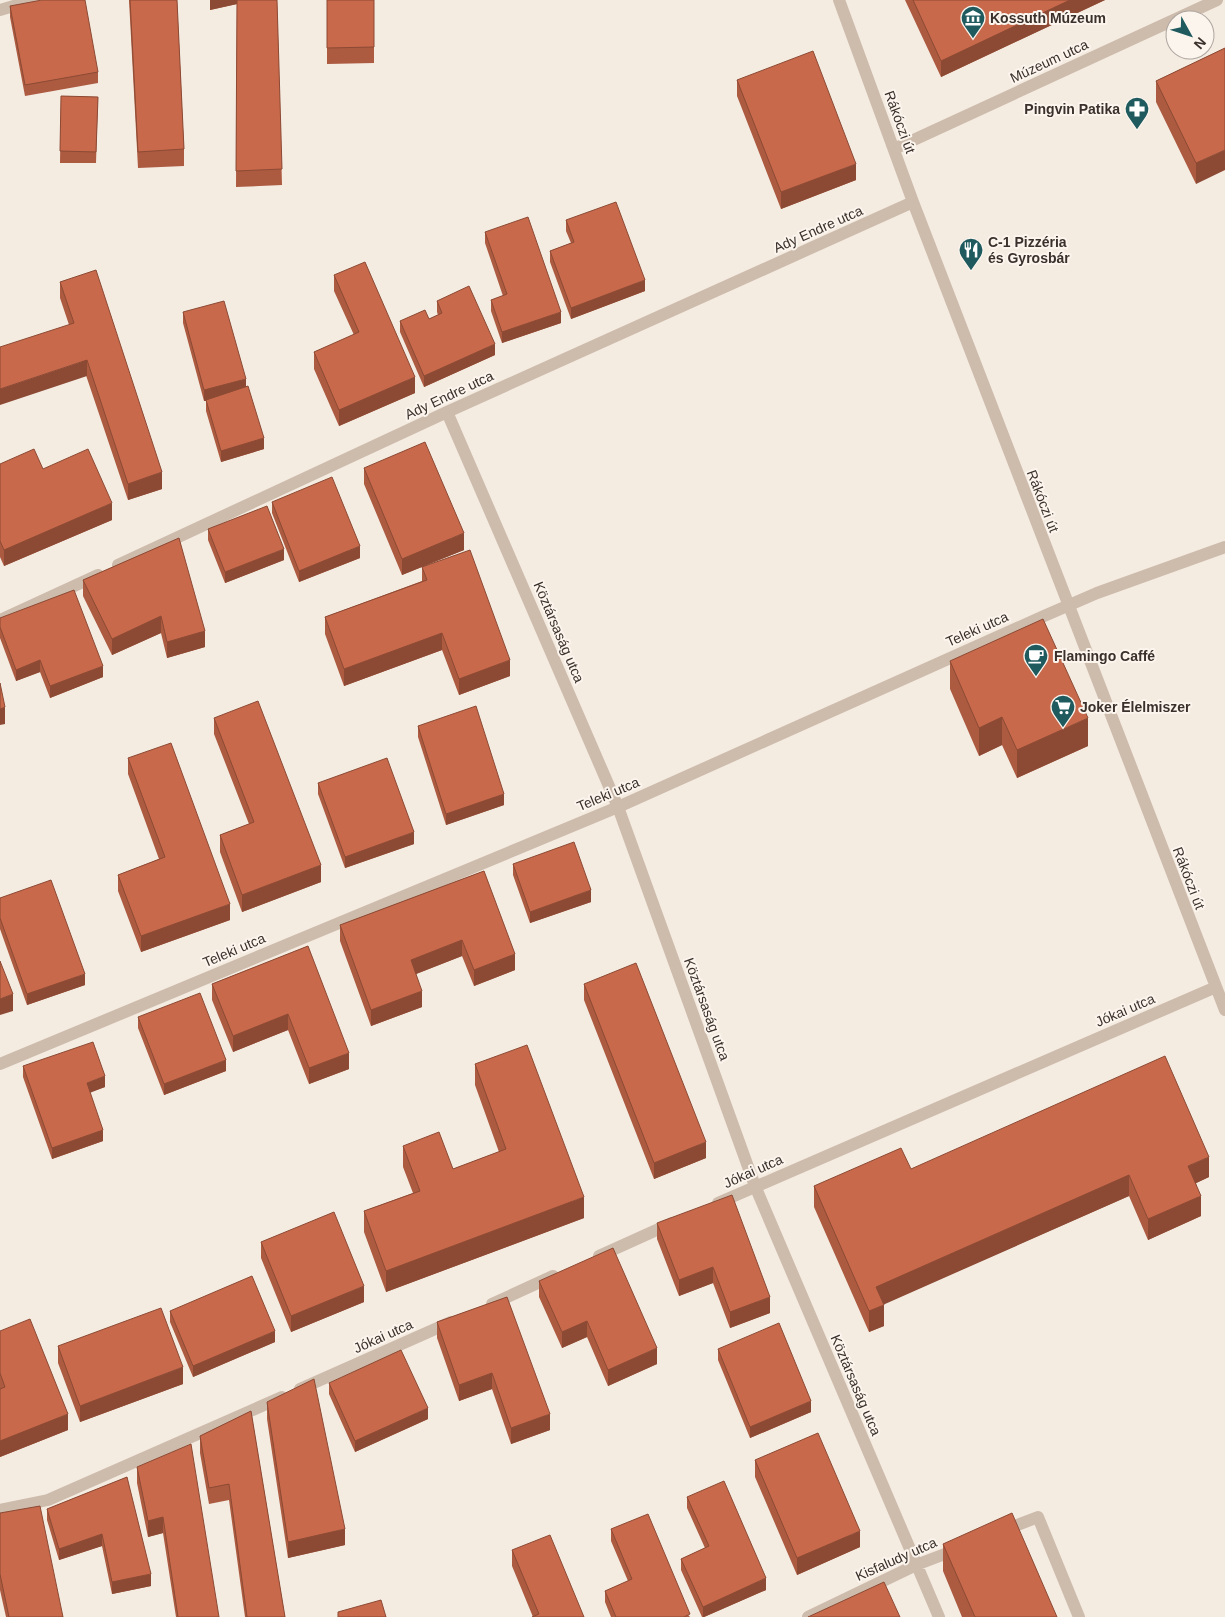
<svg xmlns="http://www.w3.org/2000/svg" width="1225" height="1617" viewBox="0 0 1225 1617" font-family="Helvetica,sans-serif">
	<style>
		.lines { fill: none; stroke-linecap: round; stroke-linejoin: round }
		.minor { stroke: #cdbbac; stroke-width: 12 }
		.wall { fill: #ac5a40 }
		.shaded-wall { fill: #8c4a34 }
		.building { fill: #c8694b; stroke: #8c4a34 }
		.labels { text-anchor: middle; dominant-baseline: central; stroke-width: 4; stroke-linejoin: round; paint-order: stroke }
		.poi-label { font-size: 14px; font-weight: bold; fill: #3b302b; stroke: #fbf5ee; text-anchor: start }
		.street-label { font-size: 14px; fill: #3b302b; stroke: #fbf5ee }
	</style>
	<rect width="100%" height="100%" fill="#f4ebe1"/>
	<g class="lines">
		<path class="minor" d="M839,0L913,202L1225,1010
			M0,10L34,0
			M894,149L1217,0
			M447,412L618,807L755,1186L939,1617
			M118,565L447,412L913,202
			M0,620L98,575
			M0,1064L618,807L1044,616L1097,593L1225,547
			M718,1203L1216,987
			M599,1256L672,1223
			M492,1304L553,1276
			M300,1389L451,1322
			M0,1510L48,1500L282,1397
			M1002,1531L1038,1517L1079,1617
			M808,1617L916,1565L958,1549"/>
	</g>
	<path class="wall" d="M129,0H177L184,149V166L138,168Z
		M210,0H277L282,185L236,187L237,4L210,10Z
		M327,0H374V63L327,64Z
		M905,0H1105L941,77Z
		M10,6L98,72V83L25,96L10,17Z
		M1225,48L1196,184L1156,102V81Z
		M737,80L856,180L781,209L737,96Z
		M61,96L98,97L96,163H60Z
		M566,220L645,291L571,319L550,262V251L571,243L566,231Z
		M485,232L561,323L502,343L491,311V300L503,296L485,243Z
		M334,275L415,393L339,426L314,369V352L354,335L334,291Z
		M60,282L162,489L128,500L60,298Z
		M437,301L495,355L424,387L400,332V321L429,319L438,315L437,312Z
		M183,312L246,387L264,449L221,462L206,411V401H204L183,323Z
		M0,464L43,469L112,520L4,566L0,557Z
		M364,468L464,550L402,575L364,484Z
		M272,502L360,558L299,582L272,513Z
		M208,529L284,560L225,583L208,540Z
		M179,538L205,647L167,658L161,633L112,655L83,596V580Z
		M422,567L510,676L459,695L442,650L344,686L325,634V617L422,581Z
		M0,618L103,677L50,698L40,672L16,681L0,638Z
		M950,661L1088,746L1017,778L1002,745L979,756L950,689Z
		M214,718L321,882L242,912L220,852V835L249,824L214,734Z
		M418,726L504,805L446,825L418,737Z
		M128,758L230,920L141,952L118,891V875L159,859L128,774Z
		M318,783L414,844L345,868L318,794Z
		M513,864L591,902L530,923L513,875Z
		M484,871L515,970L474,986L462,956L416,974L422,1007L371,1026L340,941V925Z
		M0,898L85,985L27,1005L0,929Z
		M308,946L349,1069L309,1084L288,1030L233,1052L212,1000V984Z
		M584,984L706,1158L654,1179L584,1000Z
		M138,1017L226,1071L164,1095L138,1028Z
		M475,1064L584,1218L386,1292L364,1232V1211L413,1193L403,1167V1146L453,1169L499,1152L475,1085Z
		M23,1066L105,1087L90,1092L103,1141L52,1159L23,1077Z
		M911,1169L1209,1177L1196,1183L1201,1216L1148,1240L1129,1196L883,1304L884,1326L869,1332L814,1207V1186Z
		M657,1223L770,1313L730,1328L713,1283L679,1296L657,1239Z
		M261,1242L364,1302L291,1332L261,1258Z
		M539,1281L657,1364L608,1386L587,1337L562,1348L539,1297Z
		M507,1297L550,1430L511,1444L492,1389L459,1401L437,1338V1322Z
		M170,1311L275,1342L193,1377L170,1322Z
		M0,1331L68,1430L0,1457Z
		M58,1346L183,1384L80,1422L58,1363Z
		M718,1349L811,1412L750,1438L718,1360Z
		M329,1383L428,1419L355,1452L329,1394Z
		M267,1402L345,1545L288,1558L267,1419Z
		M251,1411L285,1617H245L229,1500L209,1504L200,1453V1436Z
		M755,1460L860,1547L797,1575L755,1477Z
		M137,1467L219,1617H176L163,1533L148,1537L137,1483Z
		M127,1477L151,1586L112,1594L102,1546L59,1560L47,1520V1509Z
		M687,1497L766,1590L704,1617H702L681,1570V1559L705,1548L687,1508Z
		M0,1513L63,1617H6L0,1590Z
		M611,1529L690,1617H611L605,1602V1591L628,1581L611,1541Z
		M943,1544L1057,1617H962L943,1571Z
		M512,1550L584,1617H533L512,1566Z"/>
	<path class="shaded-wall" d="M210,0H237V4L210,10Z
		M1070,0H1105L941,77V61Z
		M1225,150V170L1196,184V163Z
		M856,164V180L781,209V192Z
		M645,280V291L571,319V308Z
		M561,312V323L502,343V332Z
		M495,344V355L424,387V376Z
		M87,360V376L0,405V389Z
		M415,377V393L339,426V410Z
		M246,379V390L204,401V390Z
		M264,438V449L221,462V451Z
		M162,472V489L128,500V484Z
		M112,503V520L4,566V550Z
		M464,533V550L402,575V559Z
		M360,546V558L299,582V571Z
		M284,549V560L225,583V572Z
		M161,616V633L112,655V639Z
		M205,631V647L167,658V642Z
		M442,633V650L344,686V669Z
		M40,660V672L16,681V670Z
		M510,660V676L459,695V679Z
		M103,666V677L50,698V686Z
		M5,707V724L0,725V709Z
		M1002,717V745L979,756V728Z
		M1088,718V746L1017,778V750Z
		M504,794V805L446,825V814Z
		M414,832V844L345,868V857Z
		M321,865V882L242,912V895Z
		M591,890V902L530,923V912Z
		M230,904V920L141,952V936Z
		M462,940V956L411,976V960Z
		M515,954V970L474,986V970Z
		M85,974V985L27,1005V994Z
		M422,991V1007L371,1026V1010Z
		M13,994V1011L0,1015V999Z
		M288,1014V1030L233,1052V1036Z
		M349,1053V1069L309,1084V1068Z
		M226,1060V1071L164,1095V1084Z
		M105,1076V1087L87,1094V1083Z
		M103,1130V1141L52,1159V1148Z
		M706,1142V1158L654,1179V1163Z
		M1209,1157V1177L1188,1187V1166Z
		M1129,1175V1196L876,1308V1287Z
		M1201,1196V1216L1148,1240V1219Z
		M584,1197V1218L386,1292V1271Z
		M713,1267V1283L679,1296V1280Z
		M364,1286V1302L291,1332V1316Z
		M770,1297V1313L730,1328V1312Z
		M884,1305V1326L869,1332V1311Z
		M587,1321V1337L562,1348V1332Z
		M275,1331V1342L193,1377V1366Z
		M657,1348V1364L608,1386V1370Z
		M183,1367V1384L80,1422V1406Z
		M492,1373V1389L459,1401V1385Z
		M811,1401V1412L750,1438V1427Z
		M428,1408V1419L355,1452V1441Z
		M68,1414V1430L0,1457V1441Z
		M550,1414V1430L511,1444V1428Z
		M163,1517V1533L148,1537V1521Z
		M345,1529V1545L288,1558V1542Z
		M860,1531V1547L797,1575V1558Z
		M102,1534V1546L59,1560V1549Z
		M151,1574V1586L112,1594V1582Z
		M766,1578V1590L704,1617H703V1607Z"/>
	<path class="building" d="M42,0H85L98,72L25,85L10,6Z
		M130,0H177L184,149L138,152Z
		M237,0H277L282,169L236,171Z
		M327,0H374V47L327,48Z
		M913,0H1070L941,61Z
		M1225,48V150L1196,163L1156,81Z
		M813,51L856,164L781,192L737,80Z
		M61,96L98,97L96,152L60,151Z
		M616,202L645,280L571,308L550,251L574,242L566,220Z
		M528,217L561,312L502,332L491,300L507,294L485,232Z
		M365,262L415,377L339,410L314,352L359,332L334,275Z
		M96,270L162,472L128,484L87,360L0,389V347L74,323L60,282Z
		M469,286L495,344L424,376L400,321L425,310L429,319L442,313L437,301Z
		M224,301L246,379L204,390L183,312Z
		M248,386L264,438L221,451L206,400Z
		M425,442L464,533L402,559L364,468Z
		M34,449L43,469L88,449L112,503L4,550L0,541V464Z
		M332,477L360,546L299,571L272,502Z
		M267,506L284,549L225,572L208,529Z
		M179,538L205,631L167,642L161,616L112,639L83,580Z
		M470,550L510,660L459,679L442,633L344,669L325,617L427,580L422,567Z
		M74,590L103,666L50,686L40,660L16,670L0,627V618Z
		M1043,619L1088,718L1017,750L1002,717L979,728L950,661Z
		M0,683L5,707L0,709Z
		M258,701L321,865L242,895L220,835L254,822L214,718Z
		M476,706L504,794L446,814L418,726Z
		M171,743L230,904L141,936L118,875L165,857L128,758Z
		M387,758L414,832L345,857L318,783Z
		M574,842L591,890L530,912L513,864Z
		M484,871L515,954L474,970L462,940L411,960L422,991L371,1010L340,925Z
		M51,880L85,974L27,994L0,918V898Z
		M308,946L349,1053L309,1068L288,1014L233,1036L212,984Z
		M0,961L13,994L0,999Z
		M636,963L706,1142L654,1163L584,984Z
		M200,993L226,1060L164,1084L138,1017Z
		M93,1042L105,1076L87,1083L103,1130L52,1148L23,1066Z
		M527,1045L584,1197L386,1271L364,1211L420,1191L403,1146L439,1132L453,1169L506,1149L475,1064Z
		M1165,1056L1209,1157L1188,1166L1201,1196L1148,1219L1129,1175L876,1287L884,1305L869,1311L814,1186L901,1148L911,1169Z
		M732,1195L770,1297L730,1312L713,1267L679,1280L657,1223Z
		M334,1212L364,1286L291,1316L261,1242Z
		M613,1248L657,1348L608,1370L587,1321L562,1332L539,1281Z
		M252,1276L275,1331L193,1366L170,1311Z
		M507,1297L550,1414L511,1428L492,1373L459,1385L437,1322Z
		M161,1308L183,1367L80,1406L58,1346Z
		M30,1319L68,1414L0,1441V1389L5,1387L0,1373V1331Z
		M779,1323L811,1401L750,1427L718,1349Z
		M401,1350L428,1408L355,1441L329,1383Z
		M314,1379L345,1529L288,1542L267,1402Z
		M251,1411L285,1617H247L229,1484L209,1488L200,1436Z
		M818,1433L860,1531L797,1558L755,1460Z
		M191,1444L219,1617H178L163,1517L148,1521L137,1467Z
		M127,1477L151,1574L112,1582L102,1534L59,1549L47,1509Z
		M724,1481L766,1578L703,1607L681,1559L709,1546L687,1497Z
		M40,1506L63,1617H9L0,1574V1513Z
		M1012,1513L1057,1617H975L943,1544Z
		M648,1514L690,1614L684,1617H616L605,1591L632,1579L611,1529Z
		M550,1535L584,1617H532L539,1614L512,1550Z
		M884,1582L900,1617H808Z
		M381,1600L386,1617H338V1612Z"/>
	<defs>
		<symbol id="museum-pin" viewBox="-11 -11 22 30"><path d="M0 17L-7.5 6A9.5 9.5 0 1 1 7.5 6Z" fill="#1f5a5e" stroke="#fbf5ee"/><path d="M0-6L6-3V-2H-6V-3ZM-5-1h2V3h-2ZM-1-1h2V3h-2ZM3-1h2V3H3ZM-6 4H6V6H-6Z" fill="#fff"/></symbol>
		<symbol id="pharmacy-pin" viewBox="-11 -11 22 30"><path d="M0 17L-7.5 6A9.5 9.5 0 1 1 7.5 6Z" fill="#1f5a5e" stroke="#fbf5ee"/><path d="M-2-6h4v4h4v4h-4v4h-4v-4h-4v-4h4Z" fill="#fff"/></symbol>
		<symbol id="restaurant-pin" viewBox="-11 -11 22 30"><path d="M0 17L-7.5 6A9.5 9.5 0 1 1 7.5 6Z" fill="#1f5a5e" stroke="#fbf5ee"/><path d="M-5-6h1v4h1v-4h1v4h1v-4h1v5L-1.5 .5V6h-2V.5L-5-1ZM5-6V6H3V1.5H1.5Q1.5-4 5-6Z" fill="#fff"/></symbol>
		<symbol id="cafe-pin" viewBox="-11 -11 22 30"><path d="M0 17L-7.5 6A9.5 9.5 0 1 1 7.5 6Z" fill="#1f5a5e" stroke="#fbf5ee"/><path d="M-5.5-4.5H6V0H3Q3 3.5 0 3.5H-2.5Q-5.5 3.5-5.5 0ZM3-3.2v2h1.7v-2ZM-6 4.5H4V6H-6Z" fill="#fff"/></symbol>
		<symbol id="supermarket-pin" viewBox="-11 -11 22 30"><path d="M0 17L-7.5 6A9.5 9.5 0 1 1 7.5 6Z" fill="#1f5a5e" stroke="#fbf5ee"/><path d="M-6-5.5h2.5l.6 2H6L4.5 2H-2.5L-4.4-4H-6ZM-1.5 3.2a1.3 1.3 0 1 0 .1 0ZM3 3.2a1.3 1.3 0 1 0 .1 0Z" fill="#fff"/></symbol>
	</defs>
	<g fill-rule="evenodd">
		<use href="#museum-pin" x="959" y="4" width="28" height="38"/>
		<use href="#pharmacy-pin" x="1123" y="95" width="28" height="38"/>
		<use href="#restaurant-pin" x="957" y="236" width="28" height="38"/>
		<use href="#cafe-pin" x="1022" y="642" width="28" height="38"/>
		<use href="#supermarket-pin" x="1049" y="693" width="28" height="38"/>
	</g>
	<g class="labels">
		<g class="poi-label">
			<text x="990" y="18">Kossuth Múzeum</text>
			<text x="1120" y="109" text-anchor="end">Pingvin Patika</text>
			<text x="988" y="242">C-1 Pizzéria<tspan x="988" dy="16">és Gyrosbár</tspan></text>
			<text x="1054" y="656">Flamingo Caffé</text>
			<text x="1080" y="707">Joker Élelmiszer</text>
		</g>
		<g class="street-label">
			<text transform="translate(1049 61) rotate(-25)">Múzeum utca</text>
			<text transform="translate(900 122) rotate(70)">Rákóczi út</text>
			<text transform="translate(818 229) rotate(-24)">Ady Endre utca</text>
			<text transform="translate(449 395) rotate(-25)">Ady Endre utca</text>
			<text transform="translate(1043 501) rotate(69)">Rákóczi út</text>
			<text transform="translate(977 629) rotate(-24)">Teleki utca</text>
			<text transform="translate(559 632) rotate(67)">Köztársaság utca</text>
			<text transform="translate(608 794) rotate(-23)">Teleki utca</text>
			<text transform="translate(1189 878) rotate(69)">Rákóczi út</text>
			<text transform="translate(234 950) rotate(-23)">Teleki utca</text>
			<text transform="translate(707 1009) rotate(70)">Köztársaság utca</text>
			<text transform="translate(1125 1010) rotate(-23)">Jókai utca</text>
			<text transform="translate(753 1171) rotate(-24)">Jókai utca</text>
			<text transform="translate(383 1336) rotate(-24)">Jókai utca</text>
			<text transform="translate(856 1385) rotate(67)">Köztársaság utca</text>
			<text transform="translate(896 1559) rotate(-24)">Kisfaludy utca</text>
		</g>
	</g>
	<g transform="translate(1190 35) rotate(130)"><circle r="24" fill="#fbf5ee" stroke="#aea6a0"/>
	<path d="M0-4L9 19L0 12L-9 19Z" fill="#1f5a5e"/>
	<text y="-8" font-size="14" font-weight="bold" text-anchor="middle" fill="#3b302b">N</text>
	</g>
</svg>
